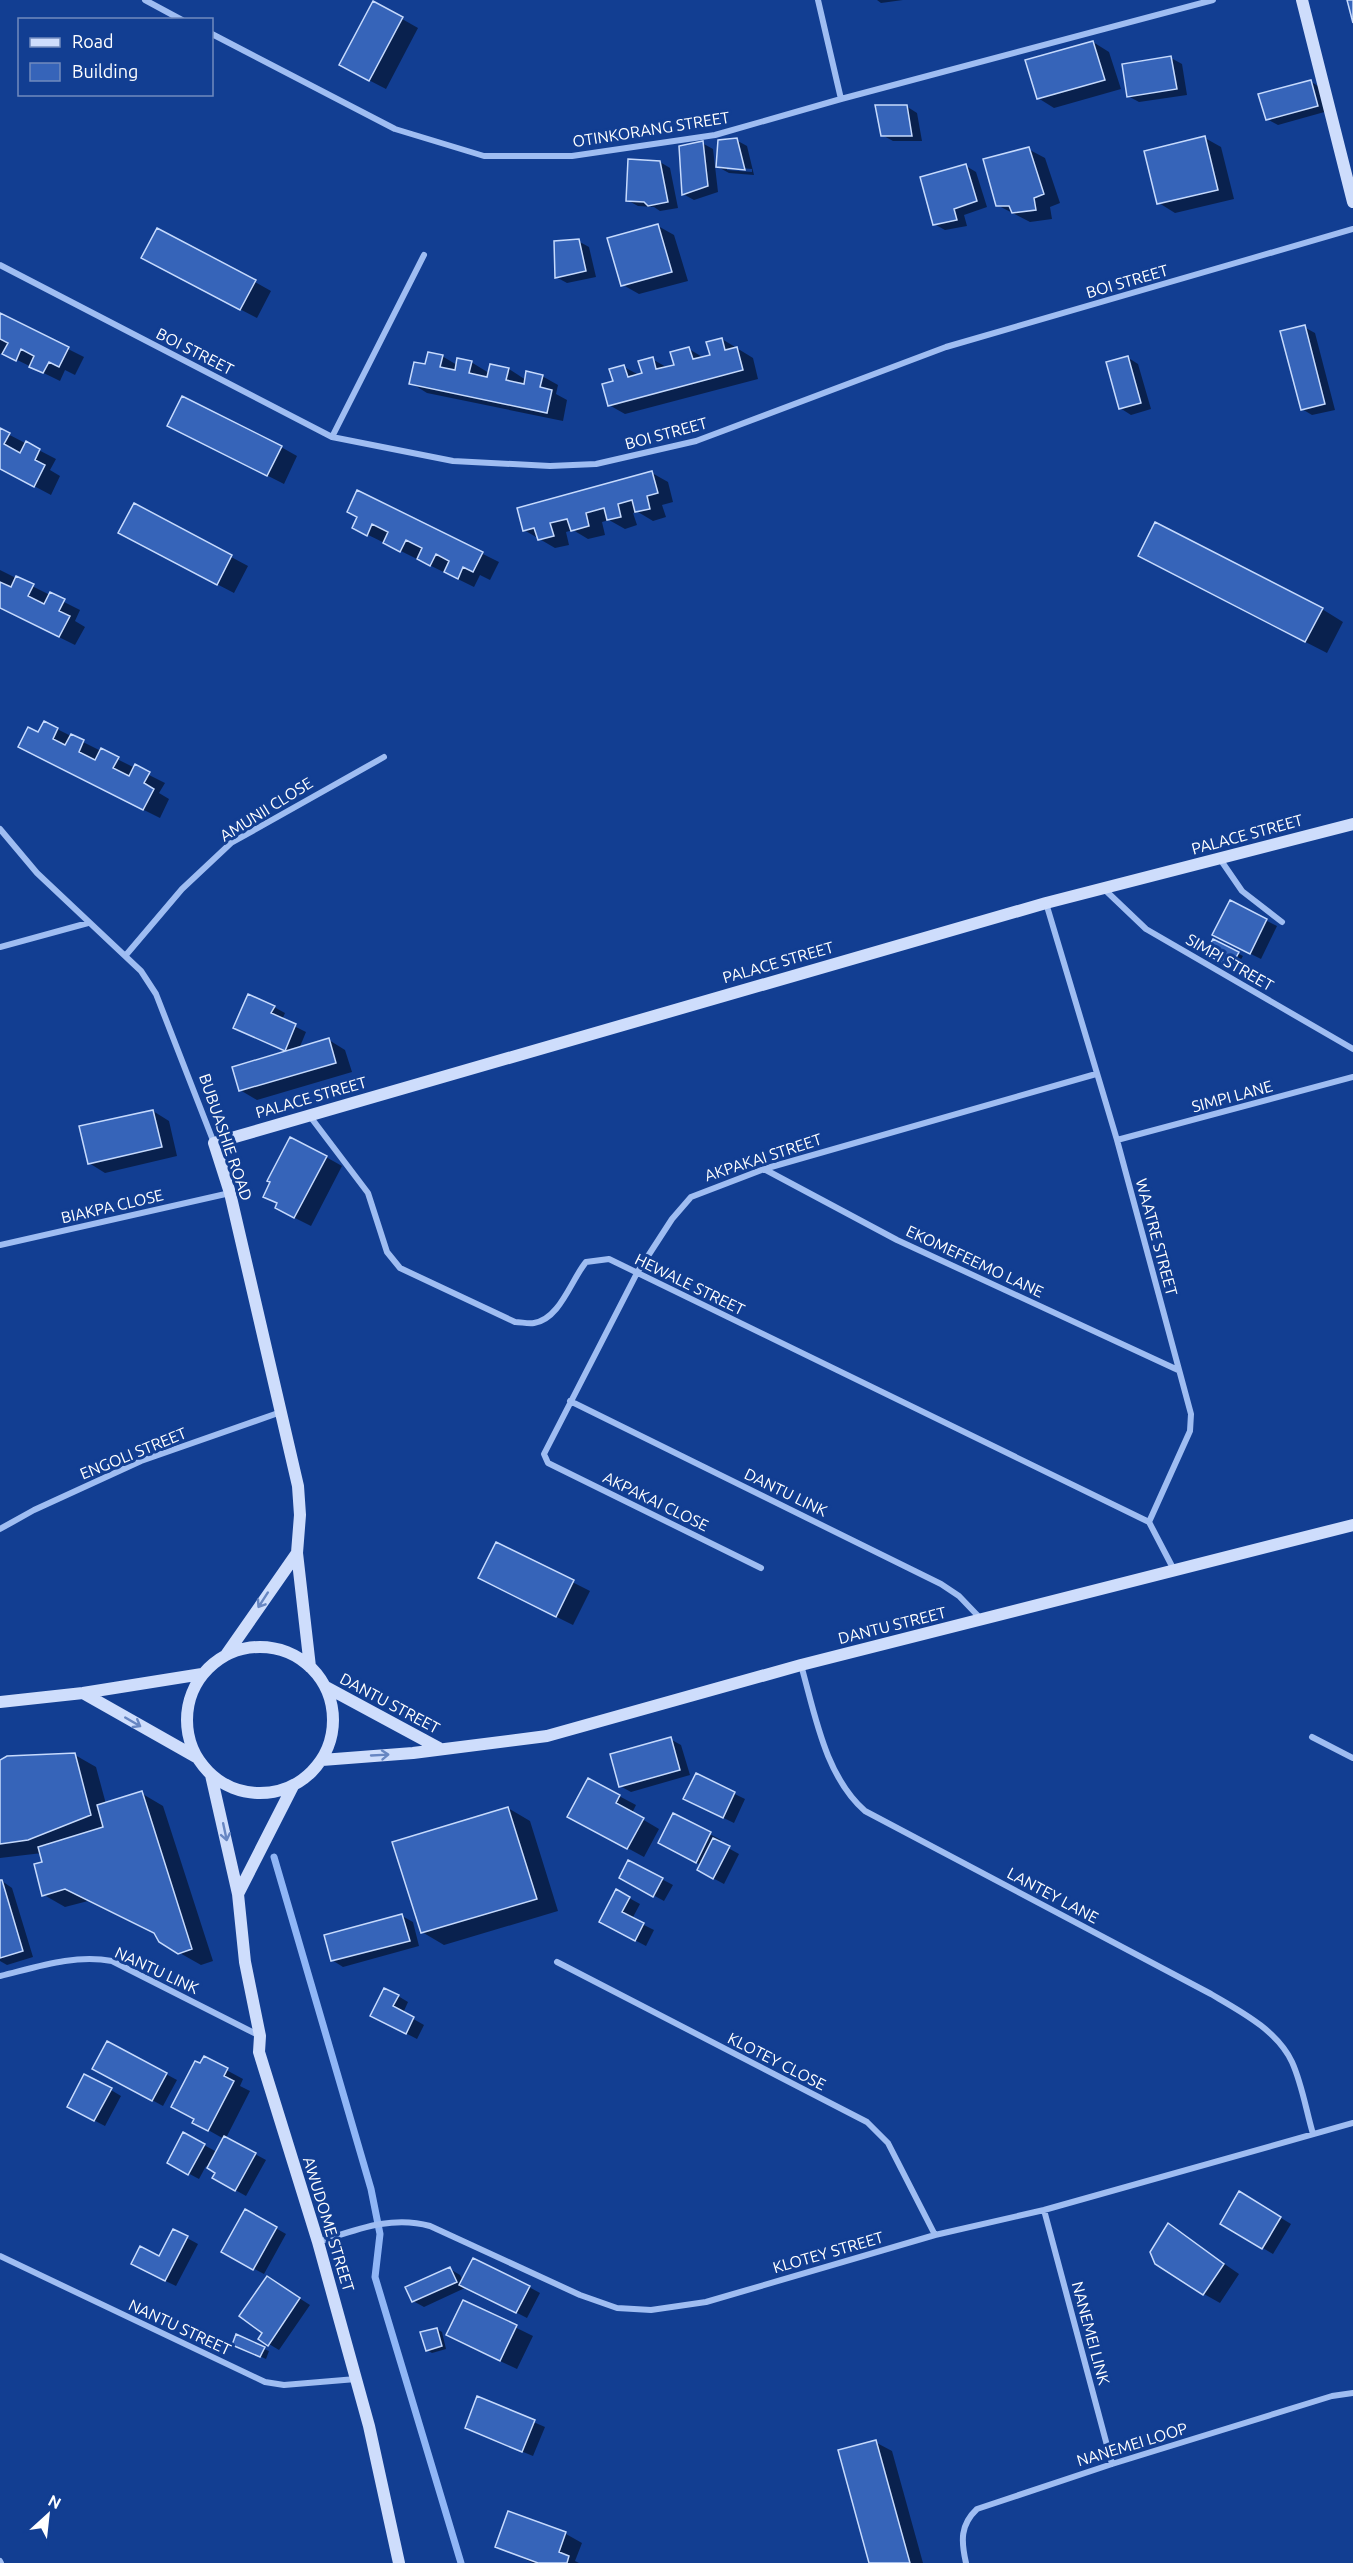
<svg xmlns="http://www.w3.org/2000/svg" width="1353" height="2563" viewBox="0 0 1353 2563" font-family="Ubuntu,sans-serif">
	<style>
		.shadow { fill: #0007; fill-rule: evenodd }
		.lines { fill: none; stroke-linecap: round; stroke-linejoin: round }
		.stream { stroke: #90b6f6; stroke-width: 7 }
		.building { fill: #3664b9; stroke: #c6dafd; stroke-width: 1.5 }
		.street { stroke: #9fbdf2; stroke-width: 6 }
		.secondary { stroke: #ceddfc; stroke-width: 12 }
		.oneway { stroke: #6786c2 }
		.labels { text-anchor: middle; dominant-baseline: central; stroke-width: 6; stroke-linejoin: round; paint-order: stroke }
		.street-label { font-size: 16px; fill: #fff; stroke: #123e92 }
	</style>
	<rect width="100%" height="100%" fill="#123e92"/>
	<path class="shadow" d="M877,0H903L881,3Z
		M374,3L418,28L386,89L357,74Z
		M1093,42L1109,52L1121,89L1054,108L1038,98Z
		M1171,58L1182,64L1187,95L1139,102L1128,96Z
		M1310,81L1321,88L1328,111L1278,125L1267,119Z
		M906,106L917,113L922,141H893L882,135Z
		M1205,138L1221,147L1234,199L1175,213L1159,203Z
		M736,140L747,146L754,175L729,173L718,167ZM727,167L752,169V172L727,170Z
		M702,143L713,149L718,192L694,200L683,194Z
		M1028,149L1045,158L1060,203L1050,207L1052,219L1030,222L997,205Z
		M660,162L670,168L678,208L660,211L654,207L638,206L627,200Z
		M966,166L976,172L987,207L964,215L967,226L945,230L934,224Z
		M658,226L674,235L688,281L639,294L623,285Z
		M578,241L589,247L596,277L567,283L556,277Z
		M159,267L255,282L271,291L257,318Z
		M0,315L84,357L75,375L65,370L60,381L3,353L0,354Z
		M1304,327L1315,333L1335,410L1312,415L1302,409Z
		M722,339L753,358L758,379L625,414L609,405L615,382L624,367L639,375L644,374L652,359L668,368L675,366L689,349L704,358L711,356Z
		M442,356L457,365L471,362L489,373L509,369L526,380L542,376L558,385L556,394L567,400L563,421L427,393L411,383L426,366Z
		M1127,357L1138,364L1151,409L1131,415L1120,408Z
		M0,430L56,459L50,470L60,476L51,495L0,468Z
		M185,434L281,447L297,456L284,484Z
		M652,473L668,482L673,502L662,505L666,517L653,521L638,512L633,513L637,525L625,529L609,520L602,522L605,535L588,539L573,530L566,532L569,545L555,548L524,530Z
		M358,492L499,562L490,580L480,575L474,587L354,528L359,517Z
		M134,505L248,566L234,593L136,542Z
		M1162,568L1322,609L1343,622L1327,653Z
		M0,570L80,610L75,621L85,627L75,645L0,608Z
		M57,729L165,783L159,793L169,799L160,818L36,756L39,734Z
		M1230,902L1277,926L1261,959L1225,941Z
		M1214,941L1243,956L1236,968L1207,953Z
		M274,1007L285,1013L282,1020L306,1032L299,1049L329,1040L345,1050L352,1072L257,1100L240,1090L287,1052L235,1028Z
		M153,1111L169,1121L177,1156L105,1173L89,1163Z
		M326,1157L342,1166L311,1226L293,1217Z
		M497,1544L590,1591L573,1625L496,1587Z
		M670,1739L681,1745L690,1775L631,1792L620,1786Z
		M75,1755L96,1767L106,1804L141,1793L163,1806L213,1961L201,1965L178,1952L157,1934L88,1901L65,1907L44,1895V1863L42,1853L0,1858V1762Z
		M696,1775L745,1799L734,1823L695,1804Z
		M589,1780L636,1805L632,1813L659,1829L644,1857L585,1825Z
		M508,1808L530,1821L558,1911L444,1945L422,1932Z
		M674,1815L721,1840L719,1843L739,1854L724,1884L709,1876L701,1865L670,1849Z
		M629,1862L673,1885L664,1901L631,1883Z
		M2,1881L12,1888L33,1957L7,1965L0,1961V1882Z
		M629,1898L640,1904L632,1919L654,1930L646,1946L612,1928Z
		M402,1916L413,1922L419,1946L343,1967L332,1960Z
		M398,1996L408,2002L403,2013L424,2025L417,2039L382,2021Z
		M108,2043L177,2080L163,2106L104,2074Z
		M204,2058L243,2079L240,2086L250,2091L226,2138L266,2160L246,2196L214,2178L217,2172L206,2166L199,2179L169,2163L204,2145L217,2152L224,2139L194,2122L200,2065Z
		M111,2090L121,2096L105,2126L80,2113Z
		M1240,2193L1291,2224L1273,2254L1222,2223Z
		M246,2211L286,2234L264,2274L223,2252Z
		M1168,2225L1239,2274L1220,2303L1204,2294Z
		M187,2238L198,2244L176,2286L143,2270Z
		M450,2269L460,2275L463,2281L529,2287L540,2293L527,2318L467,2287L424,2307L413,2301Z
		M277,2284L310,2305L279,2350L269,2344Z
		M464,2302L533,2336L517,2369L464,2344Z
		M437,2329L442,2332L446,2349L432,2353L427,2350Z
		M238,2347L264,2349L269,2351L266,2359Z
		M478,2398L545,2427L533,2456L477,2433Z
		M875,2442L892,2451L923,2563H870Z
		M509,2513L566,2534L582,2543L575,2561L579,2563H533L497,2546Z"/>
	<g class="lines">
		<path class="stream" d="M274,1857L371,2189L380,2234L375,2277L461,2563"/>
	</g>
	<path class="building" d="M1347,0H1353V23Z
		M373,1L403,17L369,81L339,65Z
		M1093,41L1105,80L1037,99L1025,60Z
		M1171,56L1177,89L1127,97L1122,64Z
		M1311,80L1318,106L1266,120L1258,94Z
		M875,105H907L912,136H881Z
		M1205,136L1218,190L1157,204L1144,151Z
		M737,138L745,170L716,167L718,140Z
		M703,141L708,186L682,195L679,146Z
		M1029,147L1044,194L1034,198L1036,210L1012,213L1009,206H996L983,159Z
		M628,159L660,161L668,202L648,206L644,202L626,201Z
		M966,164L977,201L954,209L957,220L933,225L920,177Z
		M658,224L672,272L621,286L607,238Z
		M157,228L256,280L240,310L141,258Z
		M579,239L586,271L555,278L554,241Z
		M0,313L69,347L59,367L49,362L43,373L29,367L34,356L21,349L16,361L2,354L8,343L0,339Z
		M1305,325L1325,404L1301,410L1280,331Z
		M722,338L725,350L737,347L743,370L608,406L602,384L613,381L609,369L624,365L628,377L642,373L638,361L653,357L656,369L674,365L670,352L689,347L693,359L710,355L706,342Z
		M428,352L443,355L440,367L455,370L457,358L472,361L469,373L487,377L490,364L509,368L506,380L524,384L526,371L543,375L540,387L552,390L547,413L409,384L414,362L425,364Z
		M1128,356L1141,403L1119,409L1106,362Z
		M182,396L282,446L267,476L167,426Z
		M0,428L10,433L4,444L20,453L26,441L40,449L35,460L45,465L34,487L0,469Z
		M652,471L658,493L647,496L650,509L635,512L632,500L618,504L621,517L607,520L604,508L586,513L589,526L571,531L567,519L550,523L554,536L538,540L534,528L523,531L517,508Z
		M357,490L483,552L473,572L463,567L458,579L444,572L449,561L436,554L430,566L417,559L422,548L406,540L400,552L383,543L388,532L372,524L367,536L352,528L357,517L347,512Z
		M134,503L232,555L217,585L118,533Z
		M1155,522L1323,608L1305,642L1138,556Z
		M16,576L34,584L28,596L44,604L50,592L65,599L59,611L70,616L59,637L0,608V582L11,587Z
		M44,721L58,728L53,739L65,745L71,734L84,740L79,752L95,760L101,748L119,757L113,768L129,776L135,764L150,772L144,783L154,789L143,810L18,747L28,727L38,732Z
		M1230,900L1267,919L1250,954L1212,935Z
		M1213,939L1239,952L1231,967L1205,954Z
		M248,994L275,1006L271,1013L296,1024L285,1051L233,1028Z
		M329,1038L336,1063L239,1091L232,1067Z
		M153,1110L162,1147L88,1164L79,1126Z
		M290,1137L327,1156L294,1218L275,1208L277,1203L263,1197L270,1182L267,1181Z
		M496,1542L574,1580L556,1617L478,1578Z
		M671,1737L680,1770L619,1787L610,1754Z
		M75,1753L91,1815L28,1840L0,1844V1760L7,1756Z
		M696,1773L735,1792L723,1818L683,1799Z
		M588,1778L620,1795L616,1803L644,1818L627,1849L567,1817Z
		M142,1791L192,1949L178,1954L159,1942L154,1933L65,1889L42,1896L34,1864L42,1862L38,1847L103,1827L97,1805Z
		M508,1807L537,1899L421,1933L392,1842Z
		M673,1813L711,1832L696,1863L658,1843Z
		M713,1838L730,1846L713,1879L697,1870Z
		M628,1860L663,1878L653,1897L619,1878Z
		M0,1880H2L23,1951L0,1958Z
		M616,1889L630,1897L622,1912L644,1923L635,1941L599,1922Z
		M402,1914L410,1941L331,1961L324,1935Z
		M384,1988L399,1995L393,2006L414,2017L406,2034L370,2016Z
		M107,2041L167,2073L152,2101L92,2069Z
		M204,2056L228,2068L224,2076L234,2081L208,2131L192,2123L194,2119L171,2107L195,2061L200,2063Z
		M84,2074L112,2088L94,2121L67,2107Z
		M183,2132L205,2144L188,2175L167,2163Z
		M224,2136L256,2153L235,2191L212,2178L215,2173L207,2168Z
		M1239,2191L1281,2217L1262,2249L1220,2224Z
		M245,2209L277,2227L253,2270L221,2252Z
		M1168,2223L1224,2264L1203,2295L1155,2264L1150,2252Z
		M173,2229L188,2236L165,2281L131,2264L140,2246L159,2256Z
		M473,2258L530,2286L516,2313L459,2285Z
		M450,2267L457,2282L412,2302L405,2287Z
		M267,2276L300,2298L268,2346L258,2339L262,2333L239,2316Z
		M463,2300L517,2325L500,2361L446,2335Z
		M437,2328L442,2346L426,2351L420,2332Z
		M236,2334L265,2347L260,2357L232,2345Z
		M477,2396L535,2420L522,2452L465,2428Z
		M876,2440L910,2563H869L838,2450Z
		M508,2511L566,2532L559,2552L569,2556L567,2563H538L495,2547Z"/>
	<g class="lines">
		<path class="street" d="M145,0L182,20
			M818,0L841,99
			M212,34L395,129L484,156H572L715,135L841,99L1213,0
			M0,265L332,437L453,461L550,466L596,464L696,441L946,347L1353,229
			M332,437L424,255
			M0,829L37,873L141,971L156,994L214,1143
			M1220,859L1242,891L1282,922
			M1103,888L1146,929L1353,1049
			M1046,903L1117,1140L1191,1414L1190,1431L1149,1522L1174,1570
			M0,947L88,923
			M126,955L182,889L231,843L384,757
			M309,1115L368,1193L387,1252L400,1268L515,1322C521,1322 528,1324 534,1323C560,1319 571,1280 586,1262L609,1259L1149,1522
			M1117,1140L1353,1077
			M764,1169L897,1240L1178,1370
			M0,1245L230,1193
			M570,1401L941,1584L959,1596L981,1619
			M0,1529L34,1510L141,1461L281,1412
			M761,1568L548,1463L544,1454L637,1273L672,1219L691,1197L764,1169L1096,1074
			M801,1665C815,1714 825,1776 865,1811L1211,1994C1240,2011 1277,2030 1292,2062C1302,2084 1306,2110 1313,2134
			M1312,1737L1353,1758
			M557,1962L867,2122L888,2143L935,2235
			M0,1976C37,1967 74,1954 112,1961L260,2036
			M1044,2210L1112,2464
			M318,2242C356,2230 391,2215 430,2226L580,2295L617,2308L651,2310L706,2302L935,2235L1044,2210L1353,2123
			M0,2256L265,2382L284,2385L356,2379
			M0,2561L1,2563
			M966,2563C961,2541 960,2525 977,2509L1112,2464L1332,2396L1353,2393"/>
		<path class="secondary" d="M1302,0L1353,202
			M187 1720a73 73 0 1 1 146 0a73 73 0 1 1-146 0Z
			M226,1655L297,1553
			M310,1667L297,1553L300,1515L298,1486L230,1193L214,1143L1046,903L1353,824
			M326,1687L439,1748
			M83,1693L196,1757
			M0,1702L83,1693L202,1674
			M322,1760L413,1753L547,1736L801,1665L1353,1525
			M211,1775L238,1894L245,1962L260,2036L259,2052L318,2242L369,2426L399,2563
			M238,1894L293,1786"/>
	</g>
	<defs><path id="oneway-shaft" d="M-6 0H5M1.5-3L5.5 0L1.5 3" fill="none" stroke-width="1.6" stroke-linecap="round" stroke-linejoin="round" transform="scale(1.5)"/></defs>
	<g class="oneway">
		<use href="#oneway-shaft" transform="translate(263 1600) rotate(123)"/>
		<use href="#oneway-shaft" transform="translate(133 1722) rotate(30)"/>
		<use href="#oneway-shaft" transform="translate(380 1755) rotate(-3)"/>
		<use href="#oneway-shaft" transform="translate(225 1832) rotate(78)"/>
	</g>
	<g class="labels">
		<g class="street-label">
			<text transform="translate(651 129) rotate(-9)">OTINKORANG STREET</text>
			<text transform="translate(1127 281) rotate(-16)">BOI STREET</text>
			<text transform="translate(195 351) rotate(27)">BOI STREET</text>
			<text transform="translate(666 433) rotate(-15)">BOI STREET</text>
			<text transform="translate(266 809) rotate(-32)">AMUNII CLOSE</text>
			<text transform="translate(1247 834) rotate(-15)">PALACE STREET</text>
			<text transform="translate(778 962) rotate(-16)">PALACE STREET</text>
			<text transform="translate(1230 962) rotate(30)">SIMPI STREET</text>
			<text transform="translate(1232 1096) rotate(-15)">SIMPI LANE</text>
			<text transform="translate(311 1097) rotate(-16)">PALACE STREET</text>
			<text transform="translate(226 1137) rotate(71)">BUBUASHIE ROAD</text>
			<text transform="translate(763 1157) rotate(-18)">AKPAKAI STREET</text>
			<text transform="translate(112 1206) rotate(-13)">BIAKPA CLOSE</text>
			<text transform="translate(1157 1237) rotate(75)">WAATRE STREET</text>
			<text transform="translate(975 1261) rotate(25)">EKOMEFEEMO LANE</text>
			<text transform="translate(690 1284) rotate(26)">HEWALE STREET</text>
			<text transform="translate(133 1453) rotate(-22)">ENGOLI STREET</text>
			<text transform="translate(786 1492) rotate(26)">DANTU LINK</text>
			<text transform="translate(656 1501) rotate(26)">AKPAKAI CLOSE</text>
			<text transform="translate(892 1625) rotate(-14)">DANTU STREET</text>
			<text transform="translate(390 1703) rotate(28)">DANTU STREET</text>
			<text transform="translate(1053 1895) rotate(28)">LANTEY LANE</text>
			<text transform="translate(157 1970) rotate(25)">NANTU LINK</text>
			<text transform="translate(777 2061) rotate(27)">KLOTEY CLOSE</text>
			<text transform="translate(329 2224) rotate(73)">AWUDOME STREET</text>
			<text transform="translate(828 2252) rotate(-16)">KLOTEY STREET</text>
			<text transform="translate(180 2327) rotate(25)">NANTU STREET</text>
			<text transform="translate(1091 2333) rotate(75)">NANEMEI LINK</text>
			<text transform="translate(1132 2444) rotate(-17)">NANEMEI LOOP</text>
		</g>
	</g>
	<rect x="18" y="18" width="195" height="78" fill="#123e92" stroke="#718bbe" stroke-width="1.5"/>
	<rect x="30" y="38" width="30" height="9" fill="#ceddfc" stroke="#718bbe" stroke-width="1.5"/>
	<text x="72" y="48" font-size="18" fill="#ffffff">Road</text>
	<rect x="30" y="63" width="30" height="18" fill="#3664b9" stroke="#718bbe" stroke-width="1.5"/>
	<text x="72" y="78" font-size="18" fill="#ffffff">Building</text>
	<g transform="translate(48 2515) rotate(27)" stroke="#123e92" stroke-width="4.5" paint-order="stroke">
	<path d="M0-4.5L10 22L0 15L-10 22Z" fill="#ffffff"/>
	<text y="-9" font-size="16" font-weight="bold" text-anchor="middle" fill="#ffffff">N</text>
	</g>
</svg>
